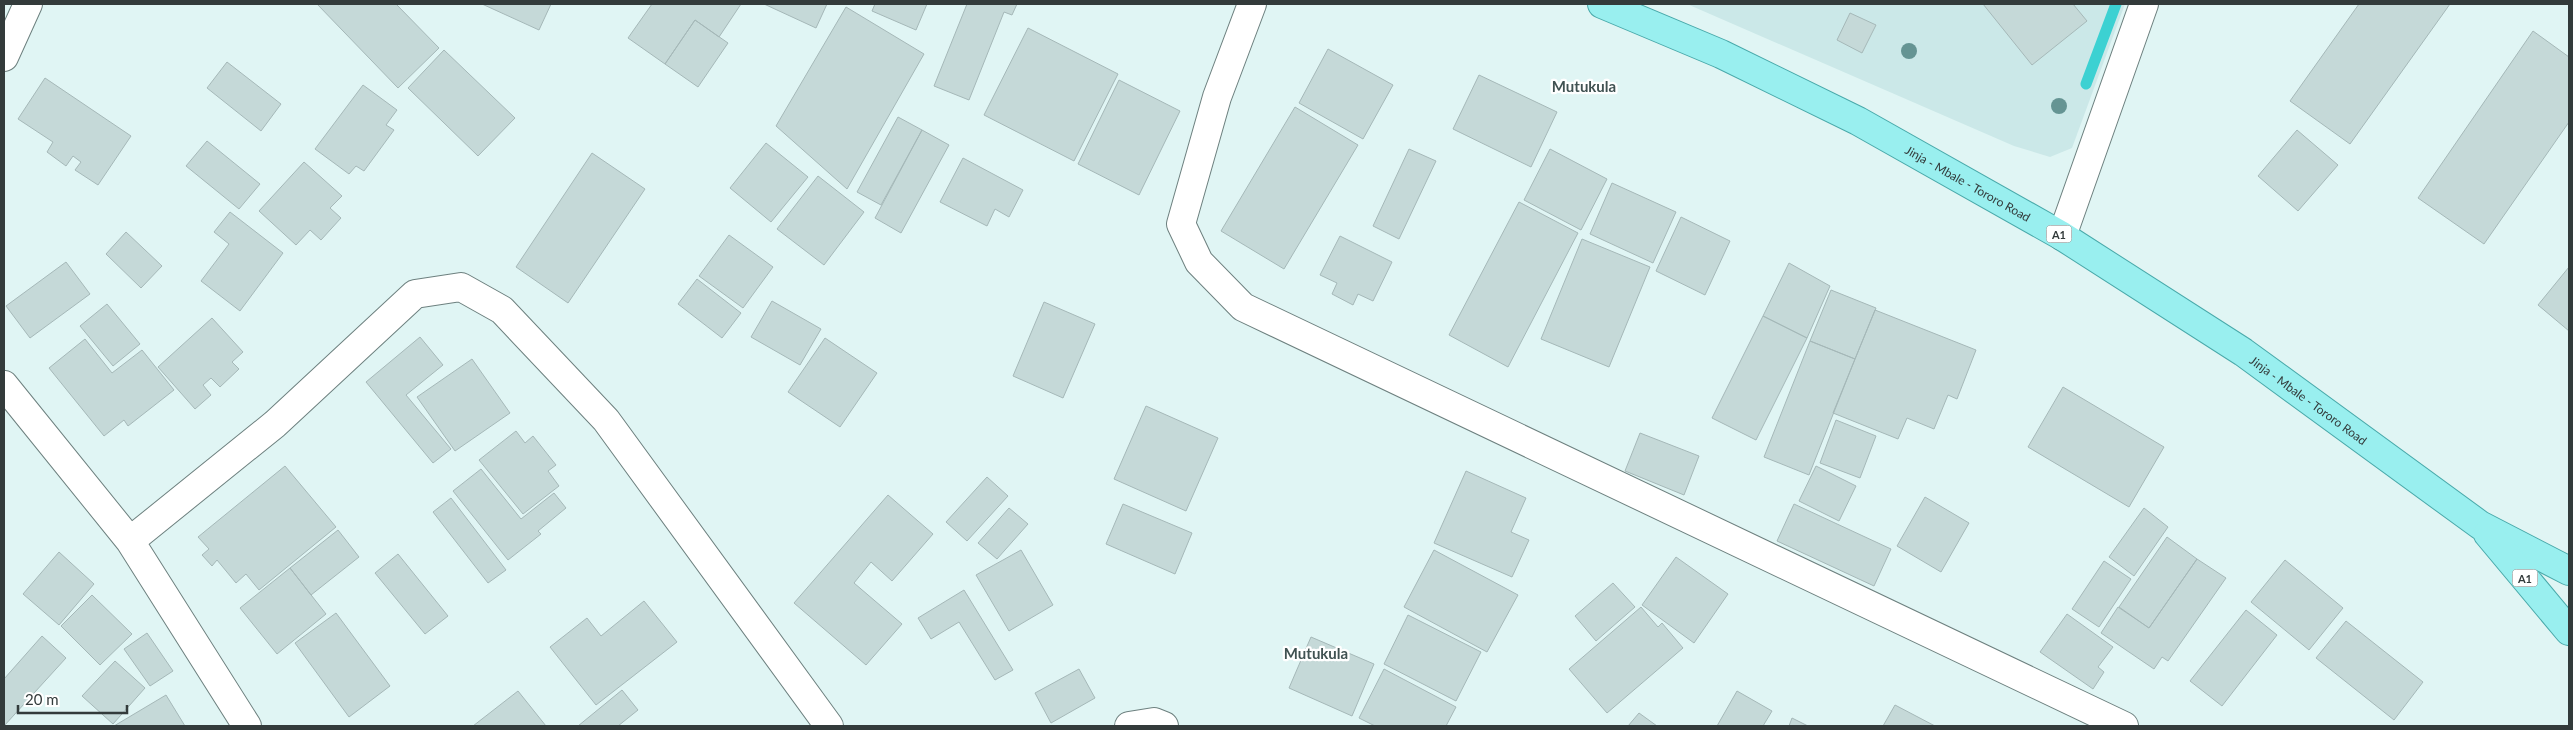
<svg xmlns="http://www.w3.org/2000/svg" width="2573" height="730" viewBox="0 0 2573 730" font-family="Lato,sans-serif">
	<style>
		.built { fill: #cbe8e8 }
		.lines { fill: none; stroke-linecap: round; stroke-linejoin: round }
		.stream { stroke: #3cd1d2; stroke-width: 11 }
		.building { fill: #c5d9d8; stroke: #a5b8b8 }
		.minor-casing { stroke: #6d807f; stroke-width: 30 }
		.major-casing { stroke: #49a9aa; stroke-width: 30 }
		.minor { stroke: #fff; stroke-width: 28 }
		.major { stroke: #99efef; stroke-width: 28 }
		.tree { fill: #659493 }
		.labels { text-anchor: middle; dominant-baseline: central; stroke-width: 4.5; stroke-linejoin: round; paint-order: stroke }
		.shield { fill: #fff; stroke: #707676; stroke-width: 1 }
		.shield-label { font-size: 11px; font-weight: bold; fill: #333b3b }
		.street-label { font-size: 12px; fill: #333b3b; stroke: #fff }
		.quarter-label { font-size: 15px; font-weight: bold; fill: #405252; stroke: #fff }
	</style>
	<rect width="100%" height="100%" fill="#e0f5f4"/>
	<path class="built" d="M1687,4H2125L2072,148L2050,157L2014,146Z"/>
	<g class="lines">
		<path class="stream" d="M2086,84L2116,4"/>
	</g>
	<path class="building" d="M317,4H396L439,48L398,88Z
		M482,4H551L539,30Z
		M652,4H741L719,37L695,20L665,64L628,38Z
		M764,4H827L816,28Z
		M875,4H927L916,30L872,11Z
		M967,4H1017L1012,15L1004,12L969,100L934,86Z
		M1983,4H2073L2087,21L2032,65Z
		M2359,4H2450L2350,144L2290,101Z
		M846,7L924,54L847,189L776,126Z
		M1850,13L1876,25L1862,53L1837,40Z
		M695,20L728,43L698,87L665,64Z
		M1028,28L1118,74L1074,161L984,115Z
		M2533,31L2569,57V122L2484,244L2418,198Z
		M1328,49L1393,85L1363,139L1299,103Z
		M444,50L515,118L478,156L408,88Z
		M227,62L281,104L261,131L207,88Z
		M1479,75L1557,112L1531,167L1453,129Z
		M45,78L131,136L98,185L75,170L81,162L73,156L66,166L47,152L53,142L18,119Z
		M1119,80L1180,111L1139,195L1078,164Z
		M363,85L397,110L386,125L394,130L364,171L356,166L349,174L315,149Z
		M1295,107L1358,145L1284,269L1221,231Z
		M898,117L922,130L881,205L857,192Z
		M922,130L949,145L901,233L875,218Z
		M2297,130L2338,165L2298,211L2258,176Z
		M207,141L260,184L239,209L186,166Z
		M766,143L808,177L771,222L730,188Z
		M1409,149L1436,161L1399,239L1373,226Z
		M1550,149L1607,179L1581,230L1524,200Z
		M592,153L645,189L568,303L516,267Z
		M963,158L1023,190L1009,217L995,209L987,226L940,202Z
		M304,162L342,196L330,208L341,218L321,240L310,230L296,245L259,211Z
		M818,176L864,212L824,265L777,229Z
		M1612,183L1676,212L1653,263L1590,234Z
		M1519,202L1578,233L1508,367L1449,335Z
		M230,212L283,253L240,311L201,281L229,244L214,232Z
		M1681,217L1730,241L1705,295L1656,271Z
		M126,232L162,266L141,288L106,254Z
		M729,235L773,267L743,308L699,276Z
		M1340,236L1392,262L1373,301L1358,294L1353,305L1332,294L1337,283L1320,275Z
		M1582,239L1650,267L1609,367L1541,339Z
		M66,262L90,294L30,338L6,306Z
		M1789,263L1830,286L1807,338L1763,316Z
		M2569,267V331L2538,305Z
		M697,279L741,313L722,338L678,304Z
		M1831,290L1876,308L1855,359L1810,341Z
		M772,301L821,329L800,365L751,337Z
		M1044,302L1095,324L1063,398L1013,376Z
		M107,304L140,344L113,366L80,326Z
		M1875,310L1976,350L1957,399L1948,395L1934,429L1907,418L1898,439L1833,413Z
		M1763,316L1807,338L1756,440L1712,418Z
		M212,318L243,352L232,362L239,369L220,387L211,378L203,385L211,395L195,409L158,367Z
		M420,337L443,365L406,395L451,449L433,463L366,382Z
		M825,338L877,373L840,427L788,392Z
		M85,339L112,373L142,350L174,390L128,426L124,420L104,436L49,368Z
		M1810,341L1855,359L1809,475L1764,457Z
		M472,359L510,413L455,451L417,397Z
		M2063,387L2164,447L2129,507L2028,447Z
		M1146,406L1218,438L1186,511L1114,479Z
		M1836,420L1876,436L1860,478L1820,463Z
		M516,431L525,443L533,436L556,465L548,471L559,486L523,514L479,460Z
		M1640,433L1699,456L1684,495L1625,471Z
		M285,466L336,527L259,590L246,574L236,583L217,560L212,566L202,555L209,549L198,537Z
		M1816,466L1856,486L1839,521L1799,501Z
		M481,469L521,519L554,493L566,508L538,531L541,534L508,560L453,491Z
		M1466,471L1526,498L1511,532L1529,540L1512,577L1434,543Z
		M987,477L1008,496L967,541L946,522Z
		M888,495L933,534L892,581L871,562L854,583L902,624L866,665L794,603Z
		M1925,497L1969,523L1941,572L1897,546Z
		M451,498L506,570L488,583L433,512Z
		M1123,504L1192,533L1175,574L1106,544Z
		M1794,504L1891,549L1874,586L1777,541Z
		M1009,508L1028,524L997,559L978,543Z
		M2144,508L2168,527L2134,576L2109,557Z
		M338,530L359,557L311,595L290,568Z
		M2167,537L2197,559L2149,628L2119,607Z
		M1021,550L1053,605L1009,631L976,575Z
		M1434,550L1518,595L1487,652L1404,607Z
		M59,552L94,584L59,625L23,594Z
		M398,554L448,616L425,634L375,573Z
		M1676,557L1728,594L1694,643L1642,605Z
		M2197,559L2226,578L2168,661L2162,657L2154,669L2101,633L2118,607L2149,628Z
		M2285,560L2343,608L2309,650L2251,602Z
		M2104,561L2131,579L2099,627L2072,609Z
		M290,568L326,614L277,654L240,608Z
		M1613,583L1635,607L1596,641L1575,616Z
		M964,590L1013,670L995,680L959,622L931,639L918,618Z
		M92,595L132,634L100,665L61,626Z
		M644,601L677,642L596,705L550,647L587,618L601,636Z
		M1641,607L1658,627L1662,623L1683,648L1607,713L1569,669Z
		M2246,610L2277,635L2222,706L2190,681Z
		M336,613L390,686L349,717L295,643Z
		M2067,614L2113,647L2098,667L2104,672L2093,689L2040,652Z
		M1408,615L1481,652L1456,701L1384,664Z
		M2346,621L2423,682L2394,720L2316,658Z
		M147,633L173,671L150,686L124,649Z
		M42,636L66,658L4,726V679Z
		M1311,637L1374,664L1352,716L1289,688Z
		M115,661L145,688L113,724L82,696Z
		M1079,669L1095,698L1051,723L1035,693Z
		M1384,669L1456,707L1446,726H1375L1359,718Z
		M622,690L638,710L618,726H578Z
		M518,691L546,726H473Z
		M1737,691L1772,711L1763,726H1717Z
		M166,695L185,726H114Z
		M1895,705L1935,726H1883Z
		M1639,713L1657,726H1628Z
		M1792,718L1808,726H1789Z"/>
	<g class="lines">
		<defs>
			<path id="minor" d="M1252,4L1217,97L1181,224L1199,262L1243,307L2124,726
				M4,57L28,4
				M2062,236L2144,4
				M4,385L130,541L247,726
				M130,541L275,424L415,294L461,287L502,310L606,420L829,726
				M1129,726L1154,722L1164,726"/>
			<g id="major">
				<path id="s1" d="M1602,4L1721,54L1858,121L2062,236L2243,352L2480,525L2569,571"/>
				<path d="M2488,534L2569,631"/>
			</g>
		</defs>
		<use href="#minor" class="minor-casing"/>
		<use href="#major" class="major-casing"/>
		<use href="#minor" class="minor"/>
		<use href="#major" class="major"/>
	</g>
	<g class="tree">
		<circle cx="1909" cy="51" r="8"/>
		<circle cx="2059" cy="106" r="8"/>
	</g>
	<g class="labels">
		<g class="shield">
			<rect x="2046.5" y="225.5" width="25" height="17" rx="4"/>
			<rect x="2512.5" y="569.5" width="25" height="17" rx="4"/>
		</g>
		<g class="shield-label">
			<text x="2059" y="234">A1</text>
			<text x="2525" y="578">A1</text>
		</g>
		<g class="street-label">
			<text stroke="none"><textPath href="#s1" startOffset="408">Jinja - Mbale - Tororo Road</textPath></text>
			<text stroke="none"><textPath href="#s1" startOffset="812">Jinja - Mbale - Tororo Road</textPath></text>
		</g>
		<g class="quarter-label">
			<text x="1584" y="86">Mutukula</text>
			<text x="1316" y="653">Mutukula</text>
		</g>
	</g>
	<rect width="2573" height="730" fill="none" stroke="#333b3b" stroke-width="10"/>
	<path d="M18 705v8h109v-8" fill="none" stroke="#333b3b" stroke-width="2.5"/>
	<text x="25" y="705" font-size="15" fill="#333b3b" stroke="#ffffff" stroke-width="4" paint-order="stroke">20 m</text>
</svg>
